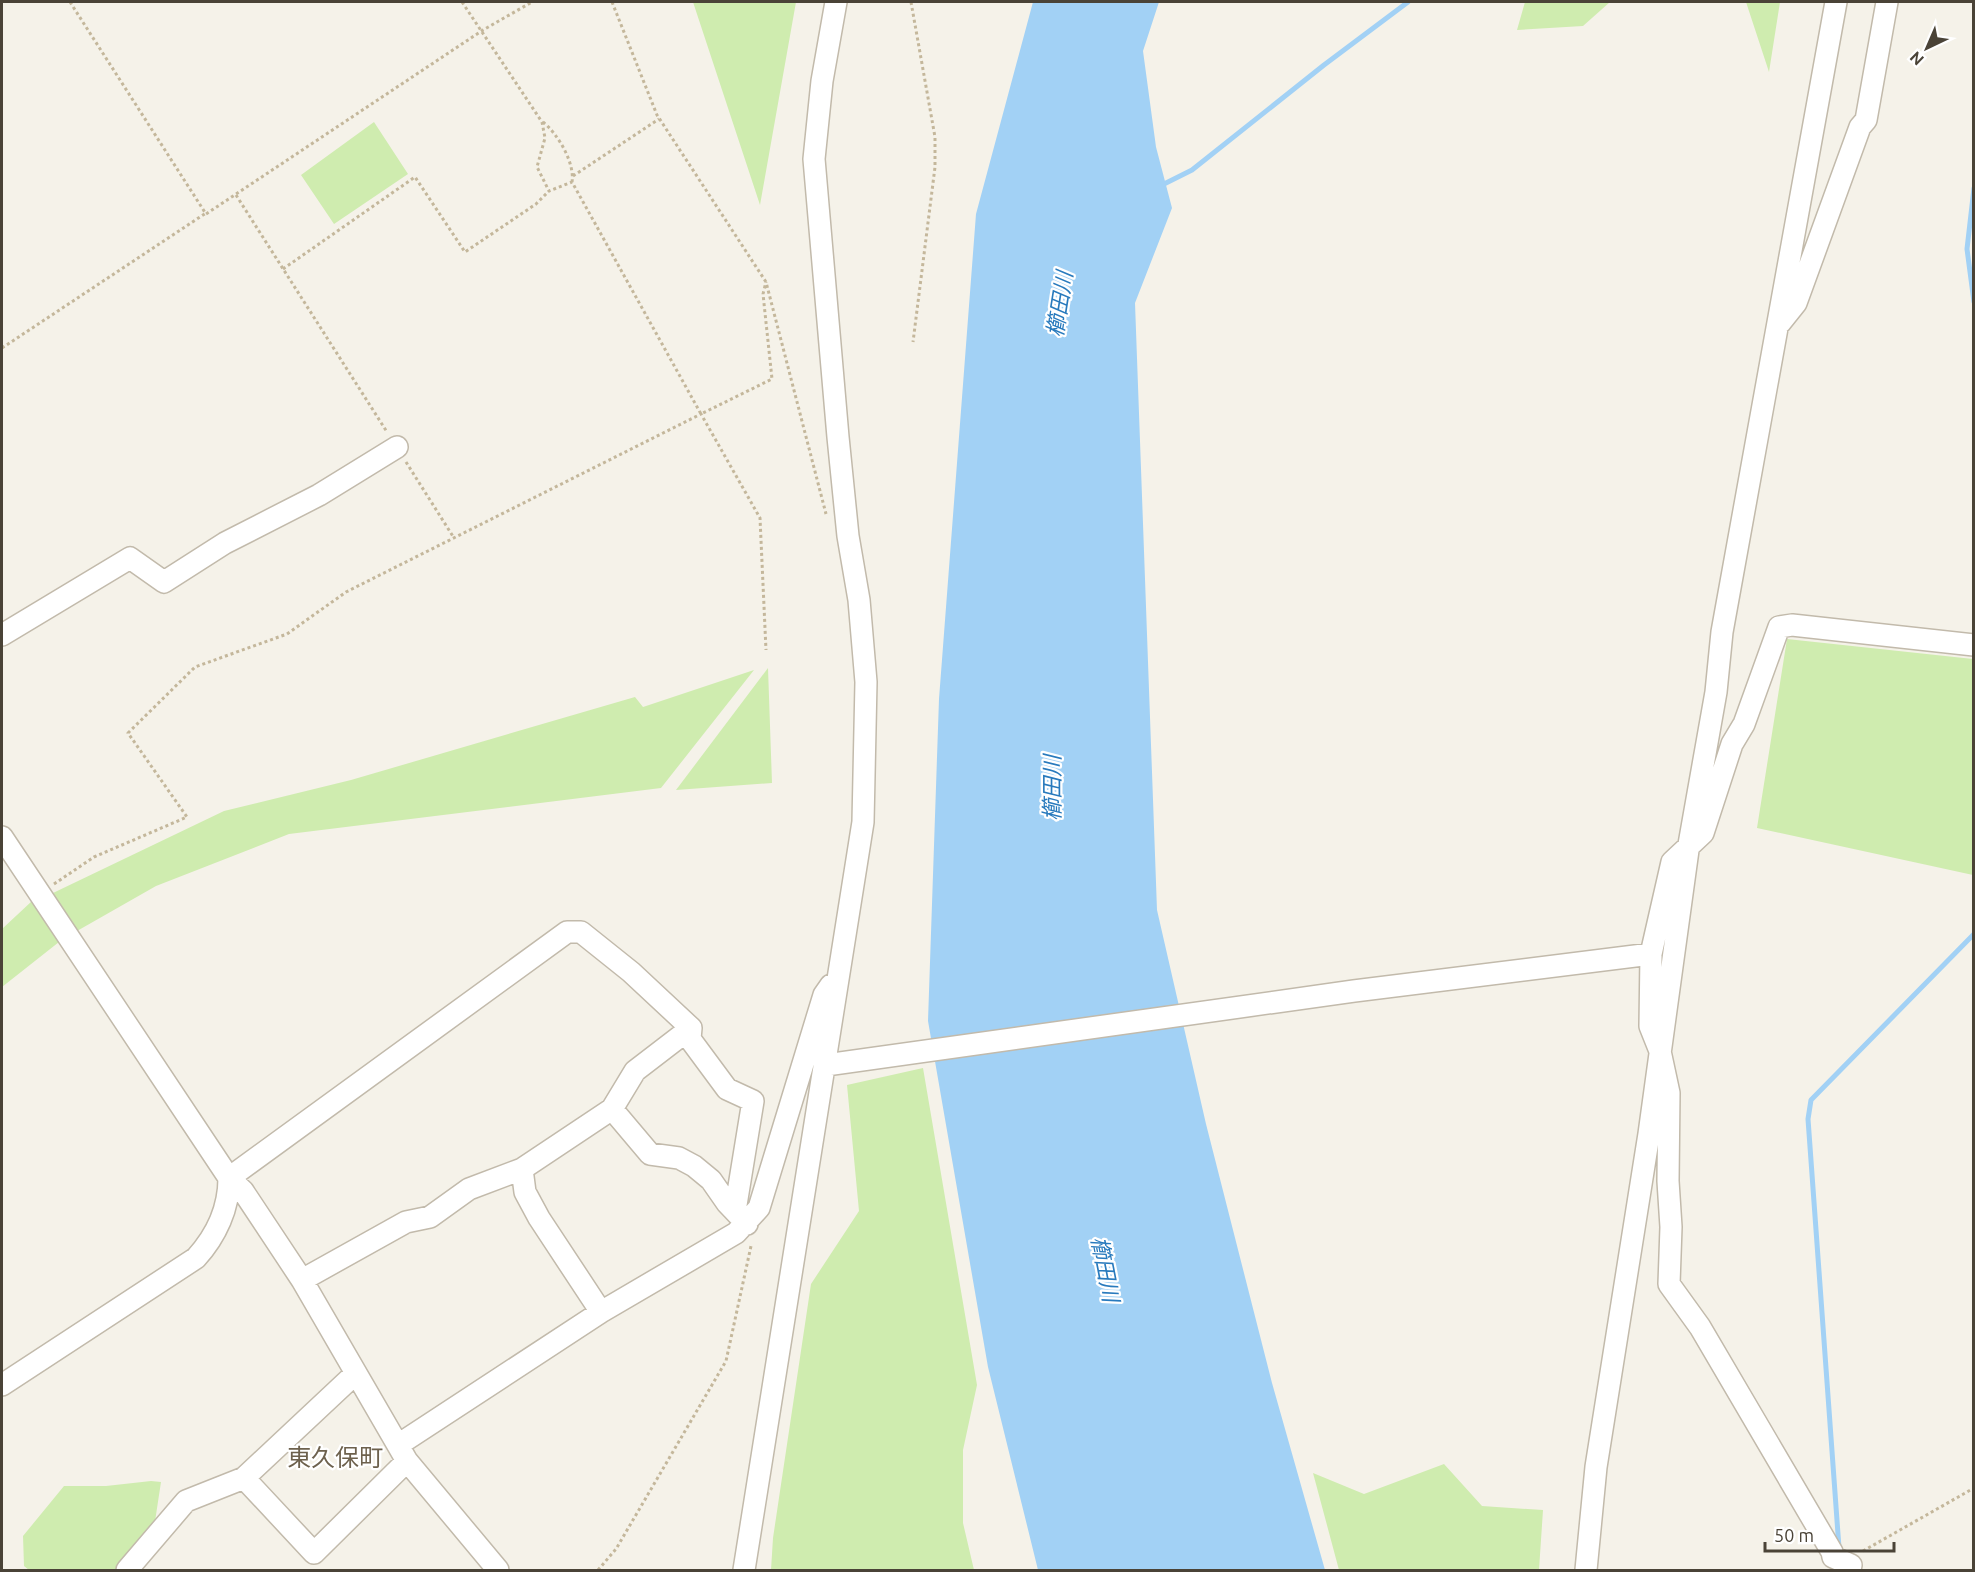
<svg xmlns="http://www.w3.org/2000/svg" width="1975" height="1572" viewBox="0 0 1975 1572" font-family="Ubuntu,'Noto Sans JP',sans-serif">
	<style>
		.green { fill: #cfecaf }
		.water { fill: #a2d1f5 }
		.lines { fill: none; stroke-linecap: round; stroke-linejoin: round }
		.stream { stroke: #a2d1f5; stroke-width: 5 }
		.minor-casing { stroke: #c2baab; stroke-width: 24 }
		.path { stroke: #c4b79b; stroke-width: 3; stroke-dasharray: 3 3; stroke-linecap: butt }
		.minor { stroke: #fff; stroke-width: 21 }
		.labels { text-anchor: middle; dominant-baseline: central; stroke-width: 4.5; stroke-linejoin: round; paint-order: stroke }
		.water-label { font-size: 22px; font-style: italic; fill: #287abd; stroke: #fff }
		.quarter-label { font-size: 24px; fill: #6d614d; stroke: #fff }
	</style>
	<rect width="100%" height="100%" fill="#f5f2e9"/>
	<path class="green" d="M693,2H796L760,205Z
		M1525,2H1610L1583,26L1517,30Z
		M1746,2H1780L1769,72Z
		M374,122L408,174L334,224L301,175Z
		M1787,639L1973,659V875L1757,828Z
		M768,668L772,783L676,790Z
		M754,670L661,788L289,834L156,886L77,931L53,893L224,811L351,780L635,697L643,707Z
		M32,901L59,942L2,987V929Z
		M923,1068L977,1385L963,1450V1523L974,1570H771L773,1538L811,1284L859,1211L847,1085Z
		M1444,1464L1482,1506L1543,1510L1539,1570H1339L1313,1473L1364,1494Z
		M151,1481L161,1482L154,1528L116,1570H29L24,1566L23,1536L64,1486H106Z"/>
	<path class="water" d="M1033,2H1159L1143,51L1156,147L1172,208L1135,303L1157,910L1206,1124L1272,1383L1325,1570H1038L988,1367L928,1021L939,699L976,214Z"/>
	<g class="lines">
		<path class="stream" d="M1160,186L1192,170L1324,65L1408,2
			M1974,188L1967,249L1974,302
			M1839,1548L1808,1119L1811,1100L1974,934"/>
		<defs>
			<path id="minor" d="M1780,323L1796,303L1860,127L1866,120L1887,2
				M2,635L130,558L164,582L225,543L319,495L397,447
				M2,837L229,1178L243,1191L302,1280L407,1461L498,1570
				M691,1028L690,1039L727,1089L753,1101L735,1211
				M826,1065L1354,991L1651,954
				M612,1109L635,1071L691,1028
				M522,1169L525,1192L539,1218L601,1312
				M302,1280L406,1222L430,1217L469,1189L522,1169L612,1109L650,1154L679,1158L694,1166L711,1180L727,1203L747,1224
				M2,1385L196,1258C216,1236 229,1208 229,1178L567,932H581L631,972L691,1028
				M398,1445L601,1312L736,1233L759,1208L824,995L831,985
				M244,1478L314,1553L407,1461
				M127,1570L186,1501L244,1478L355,1374
				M744,1570L863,822L866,682L859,600L848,536L838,437L814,159L822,81L836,2
				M1586,1570L1596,1467L1649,1134L1688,850L1716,692L1722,632L1836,2
				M1850,1570L1851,1565L1833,1557L1832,1552L1700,1327L1669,1284L1671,1227L1668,1181L1669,1093L1660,1051L1650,1026L1651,954L1672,862L1703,833L1732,744L1744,724L1779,627L1792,625L1974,645"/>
		</defs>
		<use href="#minor" class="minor-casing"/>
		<path class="path" d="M70,2L206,214L483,30L532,2
			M462,2L542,122L545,138L537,167L549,191L572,182L701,414L772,379L763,294L766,282
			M612,2L657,115L766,282L826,514
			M911,2L935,137V167L913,342
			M543,122C558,134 575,163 572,182
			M573,176L659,119
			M236,195L387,432
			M283,269L415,177L465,252L536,204L549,191
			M2,348L206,213
			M406,462L454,538
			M54,884L94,857L187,817L128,733L195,667L287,634L346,592L701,414L760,518L766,650
			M1863,1551L1974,1488
			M598,1570L616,1549L726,1361L751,1246"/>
		<use href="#minor" class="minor"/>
	</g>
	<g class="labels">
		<g class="water-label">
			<text transform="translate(1059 304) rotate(-81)">櫛田川</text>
			<text transform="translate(1051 788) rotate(-90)">櫛田川</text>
			<text transform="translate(1106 1269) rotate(79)">櫛田川</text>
		</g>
		<g class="quarter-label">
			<text x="335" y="1457">東久保町</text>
		</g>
	</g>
	<rect width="1975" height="1572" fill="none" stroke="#4a4337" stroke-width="6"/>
	<g transform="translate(1927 48) rotate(224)" stroke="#ffffff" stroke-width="4.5" paint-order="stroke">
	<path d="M0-4.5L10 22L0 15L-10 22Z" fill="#4a4337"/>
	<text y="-9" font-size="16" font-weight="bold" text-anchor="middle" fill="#4a4337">N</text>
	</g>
	<path d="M1765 1542v9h129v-9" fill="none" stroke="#4a4337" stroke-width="3"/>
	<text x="1774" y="1542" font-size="18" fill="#4a4337" stroke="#ffffff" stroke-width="4.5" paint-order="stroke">50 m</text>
</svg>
